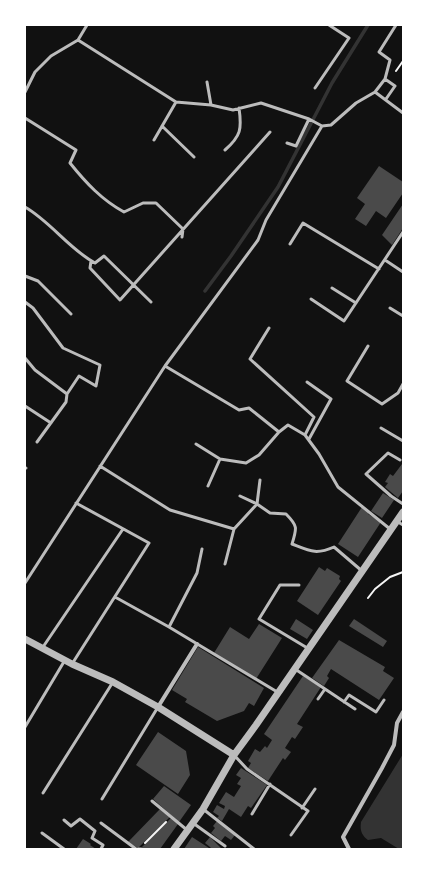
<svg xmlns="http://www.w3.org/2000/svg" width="428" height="874" viewBox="0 0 428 874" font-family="Manrope,sans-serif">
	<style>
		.water { fill: #333 }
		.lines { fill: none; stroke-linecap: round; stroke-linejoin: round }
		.stream { stroke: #333; stroke-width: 3.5 }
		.building { fill: #4a4a4a }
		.path { stroke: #f5f5f5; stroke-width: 2 }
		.service { stroke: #bcbcbc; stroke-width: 3 }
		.minor { stroke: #bcbcbc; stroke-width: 4 }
		.tertiary { stroke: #bcbcbc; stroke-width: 7 }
	</style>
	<rect width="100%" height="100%" fill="#111"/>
	<path class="water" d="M403,754V849H399L381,838L368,840C361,835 360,830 361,822Z"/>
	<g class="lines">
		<path class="stream" d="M205,291L231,256L278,187L332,83L368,25"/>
	</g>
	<path class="building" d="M379,166L403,182V193L386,218L376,211L366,226L355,219L365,204L357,198Z
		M403,204V228L392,245L382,235Z
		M402,464L403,491L398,498L385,487L388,483L385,482L390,474L393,476Z
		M383,493L394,500L382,518L371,511Z
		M362,507L369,512L368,514L381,522L358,557L338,544Z
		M319,567L325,571L327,568L340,576L339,579L341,581L318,615L297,601Z
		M296,619L313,630L307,639L290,629Z
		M354,619L387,641L383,647L349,626Z
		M259,624L282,638L256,679L214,653L230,627L249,639Z
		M339,640L385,667L383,671L394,678L379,700L331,669L327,676L329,678L324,686L312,678Z
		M198,647L264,688L254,706L249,703L244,711L217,721L185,702L187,699L172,690Z
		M303,676L321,687L297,724L303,727L295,739L292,737L285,748L291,752L285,760L283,758L268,781L248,768L251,763L248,761L255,749L260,752L265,746L267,748L272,740L264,734Z
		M158,732L186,751L190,775L178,794L136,765Z
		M241,768L267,785L251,808L248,806L241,817L229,809L222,821L217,818L219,816L213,812L217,805L224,809L225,806L219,803L226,792L234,797L241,786L237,784L241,778L236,775Z
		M164,786L191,805L179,822L153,799Z
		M160,809L170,817L138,848L128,842Z
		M171,818L178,824L160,849L141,848Z
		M217,821L235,835L231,840L225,836L221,841L211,833L215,828L213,826Z
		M192,837L209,848V849H184Z
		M210,837L222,849H212L210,847L205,843Z
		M83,839L91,844L90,845L96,849H76Z"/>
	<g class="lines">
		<path class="path" d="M396,71L403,61
			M368,598L375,589L390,577L403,572
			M145,843L166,822"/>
		<path class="service" d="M78,40L176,102L211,105L233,110L261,103L309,119L322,126
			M385,79L395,86L386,99
			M207,82L211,105
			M315,88L349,38L329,25
			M25,92L35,72L51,56L78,40L87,25
			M375,92L385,79L390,60L379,52L396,25
			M25,118L76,150L70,163C86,183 102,200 124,212L143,203H156L183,229L182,237
			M162,126L194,157
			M322,126L331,125L356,103L375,92L403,113
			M154,140L176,102
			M287,143L296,146L309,119
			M225,150C241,136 242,129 239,108
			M25,207C51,222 69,249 95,263L104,256L151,302
			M290,244L303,223L379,269
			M385,260L403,272
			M91,261L90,268L120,300L270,132
			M25,276L38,281L71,314
			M332,288L356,303
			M311,299L344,321L403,232
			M25,302L33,308L63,348L100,365L96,386L79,376L67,394L66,402L37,442
			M390,308L403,316
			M269,328L250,359L314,417L305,435L319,454L338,487L390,529
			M368,346L347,381L382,404L398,393L403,384
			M25,358L35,370L67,394
			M165,366L239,410L249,408L279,432L259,455L246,463L220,459L196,444
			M307,382L331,399L309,439
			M25,406L51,423
			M381,428L403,441
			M279,432L288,425L305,435
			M400,460L388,453L366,474L391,496L403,504
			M100,466L170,510L234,529
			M25,468H26
			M260,480L257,504L270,513L286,514C298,526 297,528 292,544C310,551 316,555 334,547L362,571
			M208,486L220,459
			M398,522L403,525
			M225,564L234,529L257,504L240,496
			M25,583L165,366L258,240L266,220L322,126
			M299,585H280L259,619L309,649
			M115,597L169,627L279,693
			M169,627L197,573L202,549
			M43,647L123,529
			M72,664L149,543L76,503
			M295,669L355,709
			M318,699L325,689
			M344,702L349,695L376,712L384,700
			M25,727L65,660
			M234,755L247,769L308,811L291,835
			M43,793L113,682
			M102,799L158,707
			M152,801L187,830
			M302,808L315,789
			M203,809L254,849
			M252,814L270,784
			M64,820L71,826L80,819L95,831L92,838L103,845L101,849
			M101,823L136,849
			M193,823L225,846
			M42,833L64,849
			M138,849H141"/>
		<path class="minor" d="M158,707L197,644
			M349,849L343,837L382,768L394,745L397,723L403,712"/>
		<path class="tertiary" d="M25,639L72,664L113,682L158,707L234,755
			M174,849L203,809L234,755L256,725L403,512"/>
	</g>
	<rect width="428" height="874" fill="none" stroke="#ffffff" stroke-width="52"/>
</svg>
